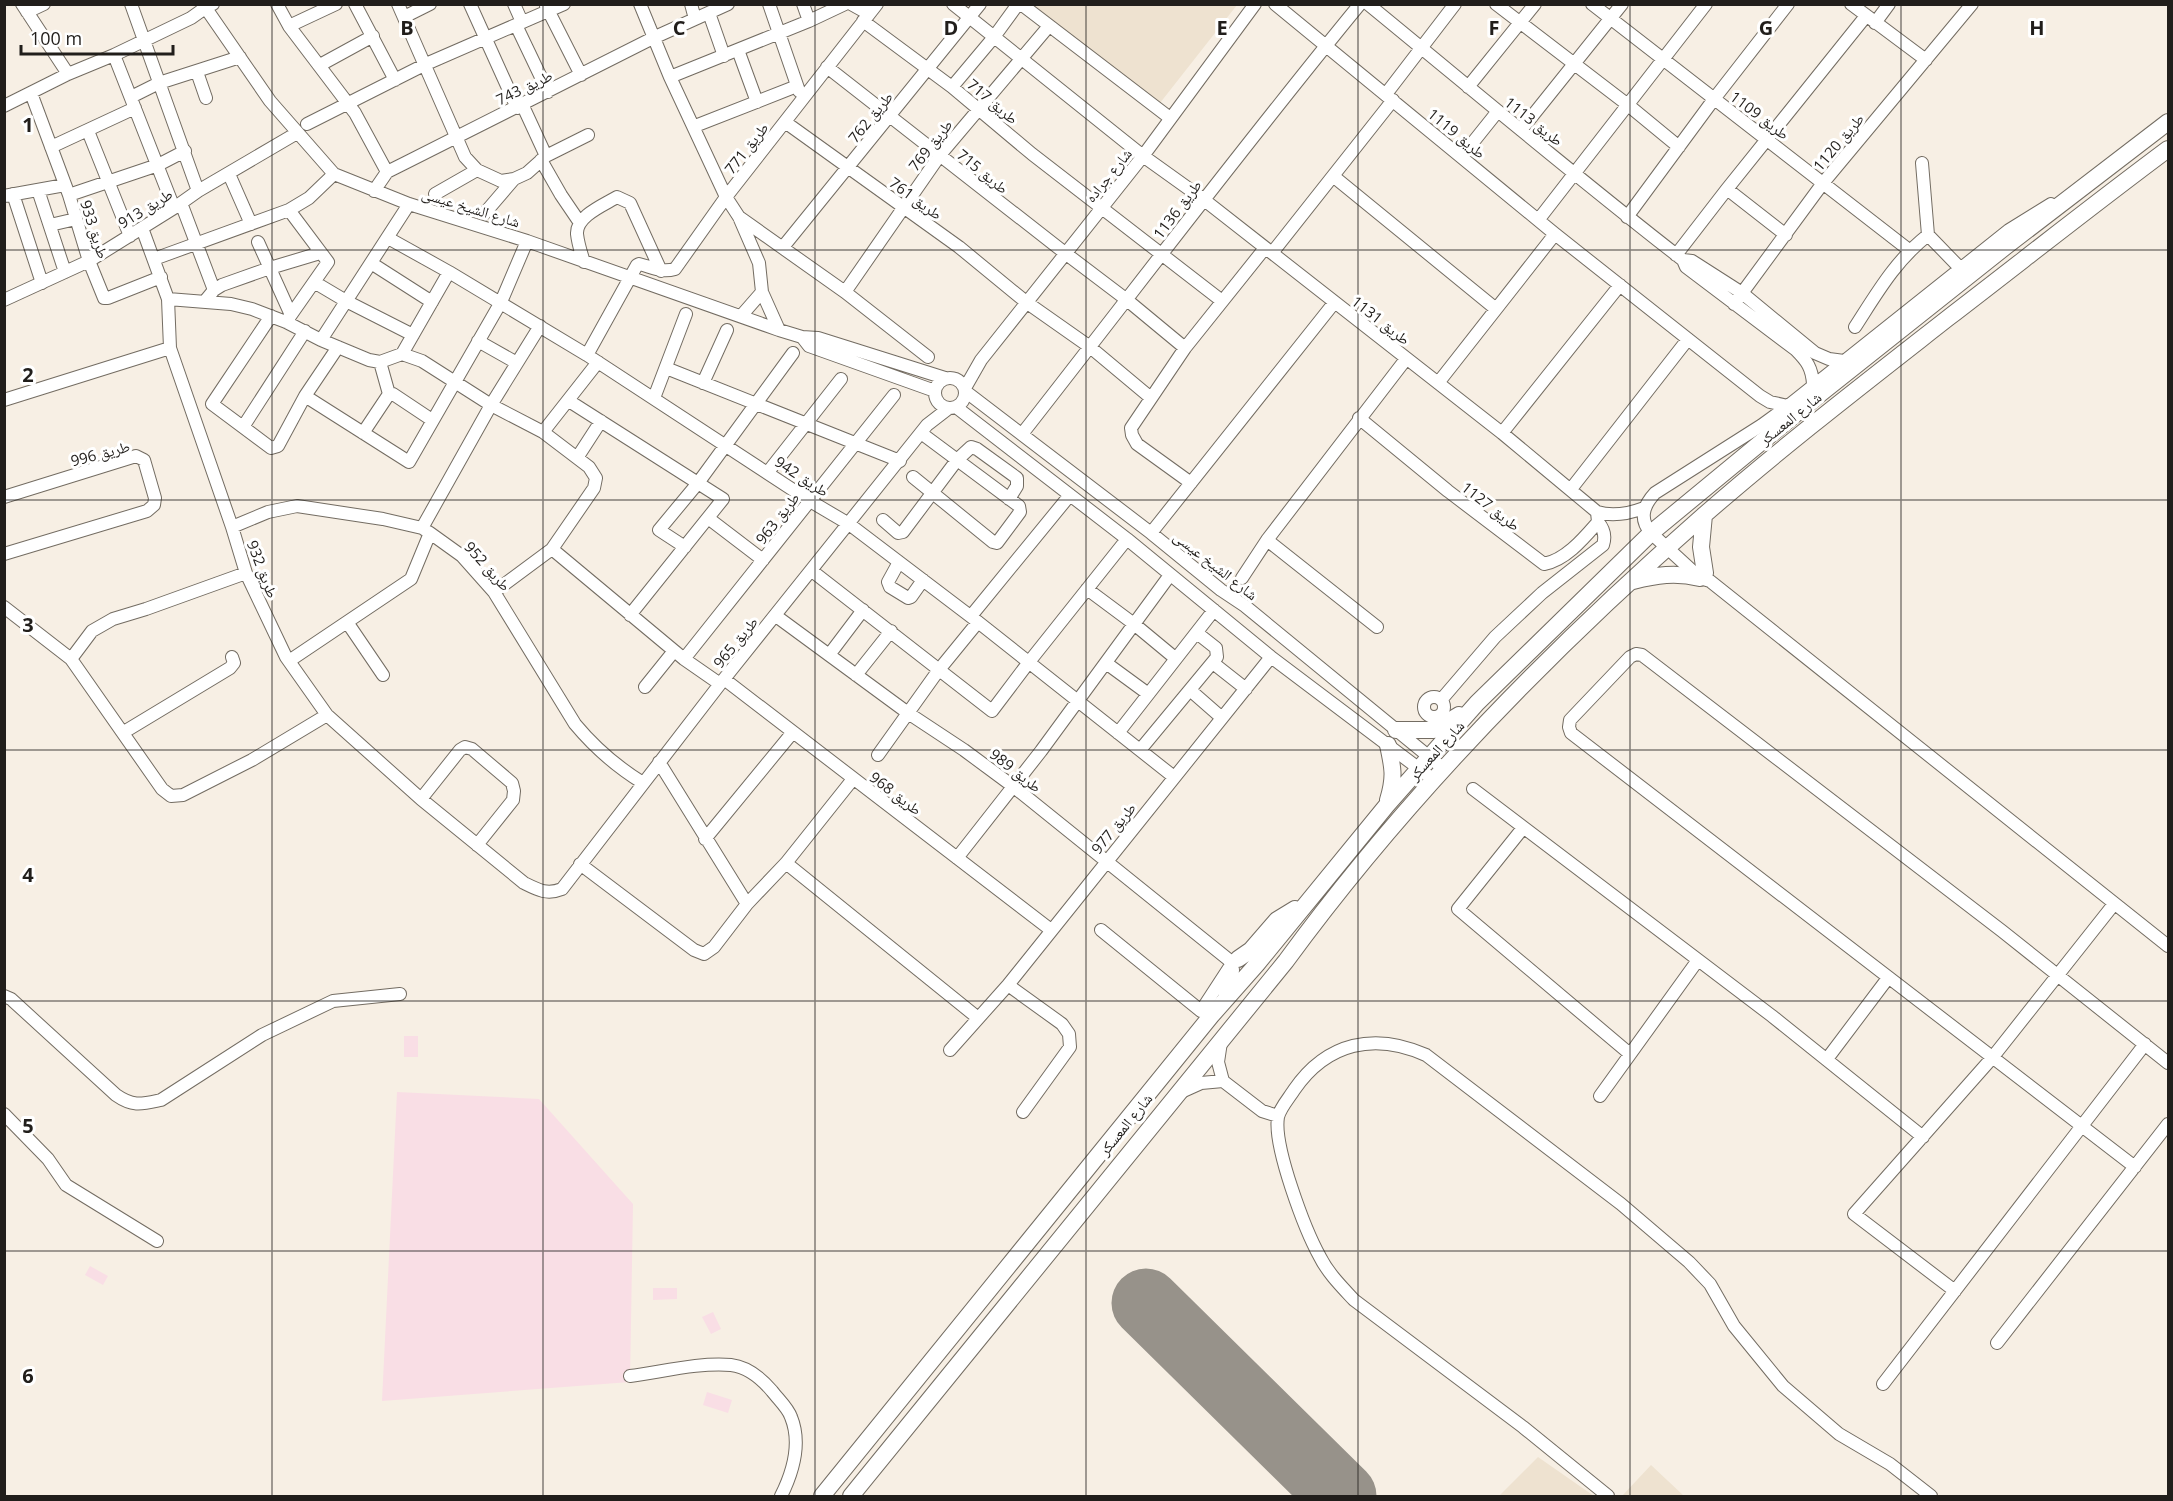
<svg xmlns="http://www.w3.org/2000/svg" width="2173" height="1501" viewBox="0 0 2173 1501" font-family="'Open Sans','Noto Naskh Arabic',sans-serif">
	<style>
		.built { fill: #eee2d0 }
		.industrial { fill: #f9dee5 }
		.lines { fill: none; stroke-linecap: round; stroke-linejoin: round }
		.runway { stroke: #97928a; stroke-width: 69 }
		.minor-casing { stroke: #736c62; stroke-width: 14 }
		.major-casing { stroke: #736c62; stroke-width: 18 }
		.minor { stroke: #fff; stroke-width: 12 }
		.major { stroke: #fff; stroke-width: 16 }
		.grid { fill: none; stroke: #211e1b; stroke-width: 1.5; stroke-opacity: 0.55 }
		.labels { text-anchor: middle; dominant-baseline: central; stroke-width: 6; stroke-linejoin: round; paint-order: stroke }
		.street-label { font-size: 15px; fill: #211e1b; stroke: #fff }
		.grid-label { font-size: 20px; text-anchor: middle; font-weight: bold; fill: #211e1b; stroke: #fff; stroke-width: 6; stroke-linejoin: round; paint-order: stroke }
	</style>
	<rect width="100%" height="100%" fill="#f7efe4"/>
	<path class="built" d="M1029,5H1237L1160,103Z
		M1538,1457L1594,1496H1499Z
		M1651,1465L1684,1496H1622Z"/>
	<path class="industrial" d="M404,1036H418V1057H404Z
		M397,1092L539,1099L633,1204L630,1382L382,1401Z
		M90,1266L108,1276L103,1285L85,1275Z
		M653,1288H677V1299L653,1300Z
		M713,1312L721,1329L711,1334L702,1317Z
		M707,1392L732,1400L728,1413L703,1405Z"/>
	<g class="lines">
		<path class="runway" d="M1146,1303L1342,1496"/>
		<defs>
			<path id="minor" d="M22,4L68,74
				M131,4L198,191
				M203,4L270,101L334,174L409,204L527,241L779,330L802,337L818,338L945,378
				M277,4L289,26L355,113L387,172
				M355,4L395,80
				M398,4L465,157L477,170
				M470,4L517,108
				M514,4L522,22
				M640,4L670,77L726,197L739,217L759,263L762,292L779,330
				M691,4L695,19
				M769,4L799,91
				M803,4L809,21
				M851,4L869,14
				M953,4L1143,156L1203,199L1502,433L1597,512C1613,517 1628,514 1644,508
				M1021,4L1170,118
				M1275,4L1555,234L1760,396L1770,402L1788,406
				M1368,4C1473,90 1576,177 1683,260L1686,267L1796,350C1807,361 1812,368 1813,384
				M1496,4L1628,105L1679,147
				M1592,4L1909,250
				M1851,4L1926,60
				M546,6L581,75
				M27,12L44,4
				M709,13L724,56
				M404,17L430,4
				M863,21L952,87L1032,154L1222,301
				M1875,23L1889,4
				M516,25L548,92
				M289,26L336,4
				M738,50L757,102
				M114,55L174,208
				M320,65L373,36
				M827,67L1065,253L1127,300L1185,348
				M197,72L206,98
				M670,77L809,21L845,4
				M952,87L994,37L1018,4
				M1468,87L1535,4
				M31,93L69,195
				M1386,94L1455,4
				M131,97L159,83L240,57
				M522,104L546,156
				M4,106L68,74L114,55L191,18L205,8L213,4
				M785,122L959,247L1026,302L1090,347L1151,398
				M307,124L426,64L564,4
				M695,126L797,86
				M1521,130L1622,4
				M88,131L130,236
				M51,147L135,108
				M1462,156L1498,111
				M541,160L561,195L580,223
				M1922,163L1928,235L1961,269
				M229,174L251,224
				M1333,176L1496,309
				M1727,189L1786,235
				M38,190L65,272
				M374,191L387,172L405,163L653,38L728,4
				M13,194L42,283
				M435,194L477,170L501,181L514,179L527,173L546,156L588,135
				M4,196L65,185
				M181,203L214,290
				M2051,204L2009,230L1788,406L1762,425L1655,493C1643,506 1639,519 1651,533L1700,578L1710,581L2168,946
				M484,214L514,179
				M739,217L845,292L928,357
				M1627,217L1714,99L1788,4
				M1539,219L1706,4
				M50,225L76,219
				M142,228L168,299L231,304L252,309L286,322L321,340L369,360L380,362L402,354
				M388,238L449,272L587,355L810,501L849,524L978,622L1174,777
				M258,242L291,315
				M783,247L980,4
				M1272,253L1393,100
				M1676,255L1727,189L1866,16
				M154,259L289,210L309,198L334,174
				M1683,260L1692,261L1742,293L1815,353L1829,359L1844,361
				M584,262C581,253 578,243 577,234C576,216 604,205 617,197L630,203L661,271
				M371,263L432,302
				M161,277L108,298H104L89,261L69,195L158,165L185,151
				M314,282L346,301L413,335
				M845,292L940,155L1049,26
				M168,299L170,348L232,527L246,573L286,657L327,715L421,799L524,883C538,890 547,895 562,889L720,684L927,425L949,408
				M4,300L89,261L174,208L198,191L297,133
				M205,301L214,290L222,285L270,268L320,253
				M1734,304L1823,183L1972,4
				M271,316L212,404L271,448L278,446L305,396L338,347
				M741,316L762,292
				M286,322L328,262L289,210
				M1855,327C1877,293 1895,261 1928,235
				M802,337L809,346L935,391
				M321,340L409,204
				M478,341L517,363
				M402,354L422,361L491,405L543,432L589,467L596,478L594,488L552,549L494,592
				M402,354L449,272
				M587,355L637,265L639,264C652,267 661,273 675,269L726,197L877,4
				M380,362L389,394
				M666,368L900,461
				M935 393a15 15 0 1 1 30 0a15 15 0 1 1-30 0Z
				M703,383L727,330
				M1438,383L1555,234
				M965,388L981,360L1143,156L1255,4
				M965,391L1151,533L1221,590L1245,606L1444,769
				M305,396L409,462L501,302L527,241
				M654,398L686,314
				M4,400L170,348
				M569,401L723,499L630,615
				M956,407L1127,539L1271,657L1434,780
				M1359,418L1448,491L1544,564C1566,560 1584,538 1598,522L1597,512
				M243,427L305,331
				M543,432L598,362
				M363,433L389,394H393L432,420
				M1502,433L1620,285
				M1022,434C1134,291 1244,145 1360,4
				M577,458L601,421
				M768,472L841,379
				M913,477L993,542L997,543L1020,512L1019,506L921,433
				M1191,483L1137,444L1132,435L1131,428L1185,348L1265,248
				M1571,489L1688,339
				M4,497L136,456L144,460L155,498L154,505L147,511L4,554
				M708,518L763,560
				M883,520L898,533L903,532L957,460L971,447L977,449L1017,478V486L1009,499
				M232,527L268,512L297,506L383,519L422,528L430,533L462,556L494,592L575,724C595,748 617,767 643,783
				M422,528L491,405L540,326
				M1151,533L1334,303
				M1267,540L1377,627
				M685,547L659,530L698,483L793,353
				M552,549L684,659L720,684
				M899,562L888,582L890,587L908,598L911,597L923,580
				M812,571L992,711L1029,662L1127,539
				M1242,578L1267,540L1406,359
				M1087,589L1134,624L1175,658
				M4,607L71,659L162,789L171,796L183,795L252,760L327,715
				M776,616L908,713L964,750L1014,787L1229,960
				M971,616L1070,495
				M347,622L383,675
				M829,655L863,610
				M71,659L92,631L113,619L146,609L246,573
				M684,659L894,395
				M289,661L411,579L430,533
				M1106,663L1147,693
				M1213,663L1246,689
				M856,675L891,631
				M724,679L1051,930
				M645,687L674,651
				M1190,690L1222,718
				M1424 707a10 10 0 1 1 20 0a10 10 0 1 1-20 0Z
				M1441,700L1495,637L1542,593L1603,545C1606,536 1604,529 1598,522
				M124,732L230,668L234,663L232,657
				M1118,733L1214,610
				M1140,750L1217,657L1216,648L1197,633
				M878,755L938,671L978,622
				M659,762L747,904
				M1473,789L1772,1016L1923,1137
				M421,799L460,750L465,747L472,749L512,783L514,791L513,800L477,845
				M1523,828L1458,909L1630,1054
				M705,839L793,732
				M957,858L1041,751L1170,575
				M786,863L978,1018
				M580,864L694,950L704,954L714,947L747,904L786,863L853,779
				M1101,930L1201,1011L1229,968
				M1008,985L1062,1024L1069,1034L1070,1047L1023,1112
				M4,996L11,999L116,1095C133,1107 142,1104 161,1100L262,1035L333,1001L400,994
				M1221,1042L1218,1062L1223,1081L1262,1111L1278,1116
				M950,1050L1008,985L1271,657
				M1827,1059L1888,978
				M1181,1092L1201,1083L1223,1081
				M1600,1096L1698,960
				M4,1114L48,1159L66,1185L157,1241
				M2135,1167L1571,733L1569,727L1570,720L1630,657L1636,654L1642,655L2002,931L2168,1063
				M1955,1291L1854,1214L1992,1058L2114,904
				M1997,1343L2168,1124
				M630,1376C661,1372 700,1362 731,1365C748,1367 761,1378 772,1391C778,1399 788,1408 791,1417C802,1444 793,1472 781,1496
				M1883,1384L2145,1044
				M1608,1496L1523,1427L1354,1300C1341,1286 1328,1273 1320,1257C1305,1230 1273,1146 1278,1117C1280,1108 1289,1098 1294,1090C1327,1042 1375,1032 1426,1055L1621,1204L1689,1262L1710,1284L1734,1326L1783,1386L1839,1434L1890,1464L1931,1496"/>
			<path id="major" d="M1704,515L1701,547L1705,573
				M1633,581C1656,575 1676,572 1700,578
				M1396,730H1434L1459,715
				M1388,745C1393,768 1395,777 1388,800
				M1238,959L1251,950L1277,920L1295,909
				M1226,998L1231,970
				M822,1496L1211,1016L1257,964L1387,805L1477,703L1651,533L1816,397L2005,247L2168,122
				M851,1496L1286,961C1406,797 1550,650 1703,516C1782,447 1865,383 1948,318C2021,262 2094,204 2168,149"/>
		</defs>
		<use href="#minor" class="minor-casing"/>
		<use href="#major" class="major-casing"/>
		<use href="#minor" class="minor"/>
		<use href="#major" class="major"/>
	</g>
	<path class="grid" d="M272,4V1496M543,4V1496M815,4V1496M1086,4V1496M1358,4V1496M1630,4V1496M1901,4V1496M4,250H2168M4,500H2168M4,750H2168M4,1001H2168M4,1251H2168"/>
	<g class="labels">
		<g class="street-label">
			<text transform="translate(524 87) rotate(-26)">طريق 743</text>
			<text transform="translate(993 101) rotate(40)">طريق 717</text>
			<text transform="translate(1760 115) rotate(37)">طريق 1109</text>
			<text transform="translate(870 117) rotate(-51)">طريق 762</text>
			<text transform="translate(1534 121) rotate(38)">طريق 1113</text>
			<text transform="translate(1457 133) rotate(39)">طريق 1119</text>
			<text transform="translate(1838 142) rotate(-50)">طريق 1120</text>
			<text transform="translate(930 145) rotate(-52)">طريق 769</text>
			<text transform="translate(746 148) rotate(-52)">طريق 771</text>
			<text transform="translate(983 171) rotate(39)">طريق 715</text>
			<text transform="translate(1108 175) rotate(-51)">شارع جراده</text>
			<text transform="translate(916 198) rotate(36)">طريق 761</text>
			<text transform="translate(471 207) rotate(17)">شارع الشيخ عيسى</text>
			<text transform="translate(145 208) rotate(-32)">طريق 913</text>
			<text transform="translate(1177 209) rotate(-53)">طريق 1136</text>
			<text transform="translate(95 229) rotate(72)">طريق 933</text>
			<text transform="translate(1381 320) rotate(38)">طريق 1131</text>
			<text transform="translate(1790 418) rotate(-39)">شارع المعسكر</text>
			<text transform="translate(100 453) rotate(-15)">طريق 996</text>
			<text transform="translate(802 476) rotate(33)">طريق 942</text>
			<text transform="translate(1491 506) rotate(38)">طريق 1127</text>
			<text transform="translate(777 518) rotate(-52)">طريق 963</text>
			<text transform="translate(1216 565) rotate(38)">شارع الشيخ عيسى</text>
			<text transform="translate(488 566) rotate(48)">طريق 952</text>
			<text transform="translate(263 569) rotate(69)">طريق 932</text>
			<text transform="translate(735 642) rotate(-51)">طريق 965</text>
			<text transform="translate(1436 750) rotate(-48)">شارع المعسكر</text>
			<text transform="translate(1016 770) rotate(38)">طريق 989</text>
			<text transform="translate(896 793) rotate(37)">طريق 968</text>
			<text transform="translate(1113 828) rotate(-51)">طريق 977</text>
			<text transform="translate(1125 1124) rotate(-51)">شارع المعسكر</text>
		</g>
	</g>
	<g class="grid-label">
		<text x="407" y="35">B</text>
		<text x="679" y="35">C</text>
		<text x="951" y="35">D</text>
		<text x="1222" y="35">E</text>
		<text x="1494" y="35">F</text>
		<text x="1766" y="35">G</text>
		<text x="2037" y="35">H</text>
		<text x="28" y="132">1</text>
		<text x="28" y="382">2</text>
		<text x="28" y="632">3</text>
		<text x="28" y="882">4</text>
		<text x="28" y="1133">5</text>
		<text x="28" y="1383">6</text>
	</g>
	<rect width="2173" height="1501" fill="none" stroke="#211e1b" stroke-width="12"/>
	<path d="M21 45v9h152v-9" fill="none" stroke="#211e1b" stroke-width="3"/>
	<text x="30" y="45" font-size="18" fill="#211e1b" stroke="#ffffff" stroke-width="4.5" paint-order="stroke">100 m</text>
</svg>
